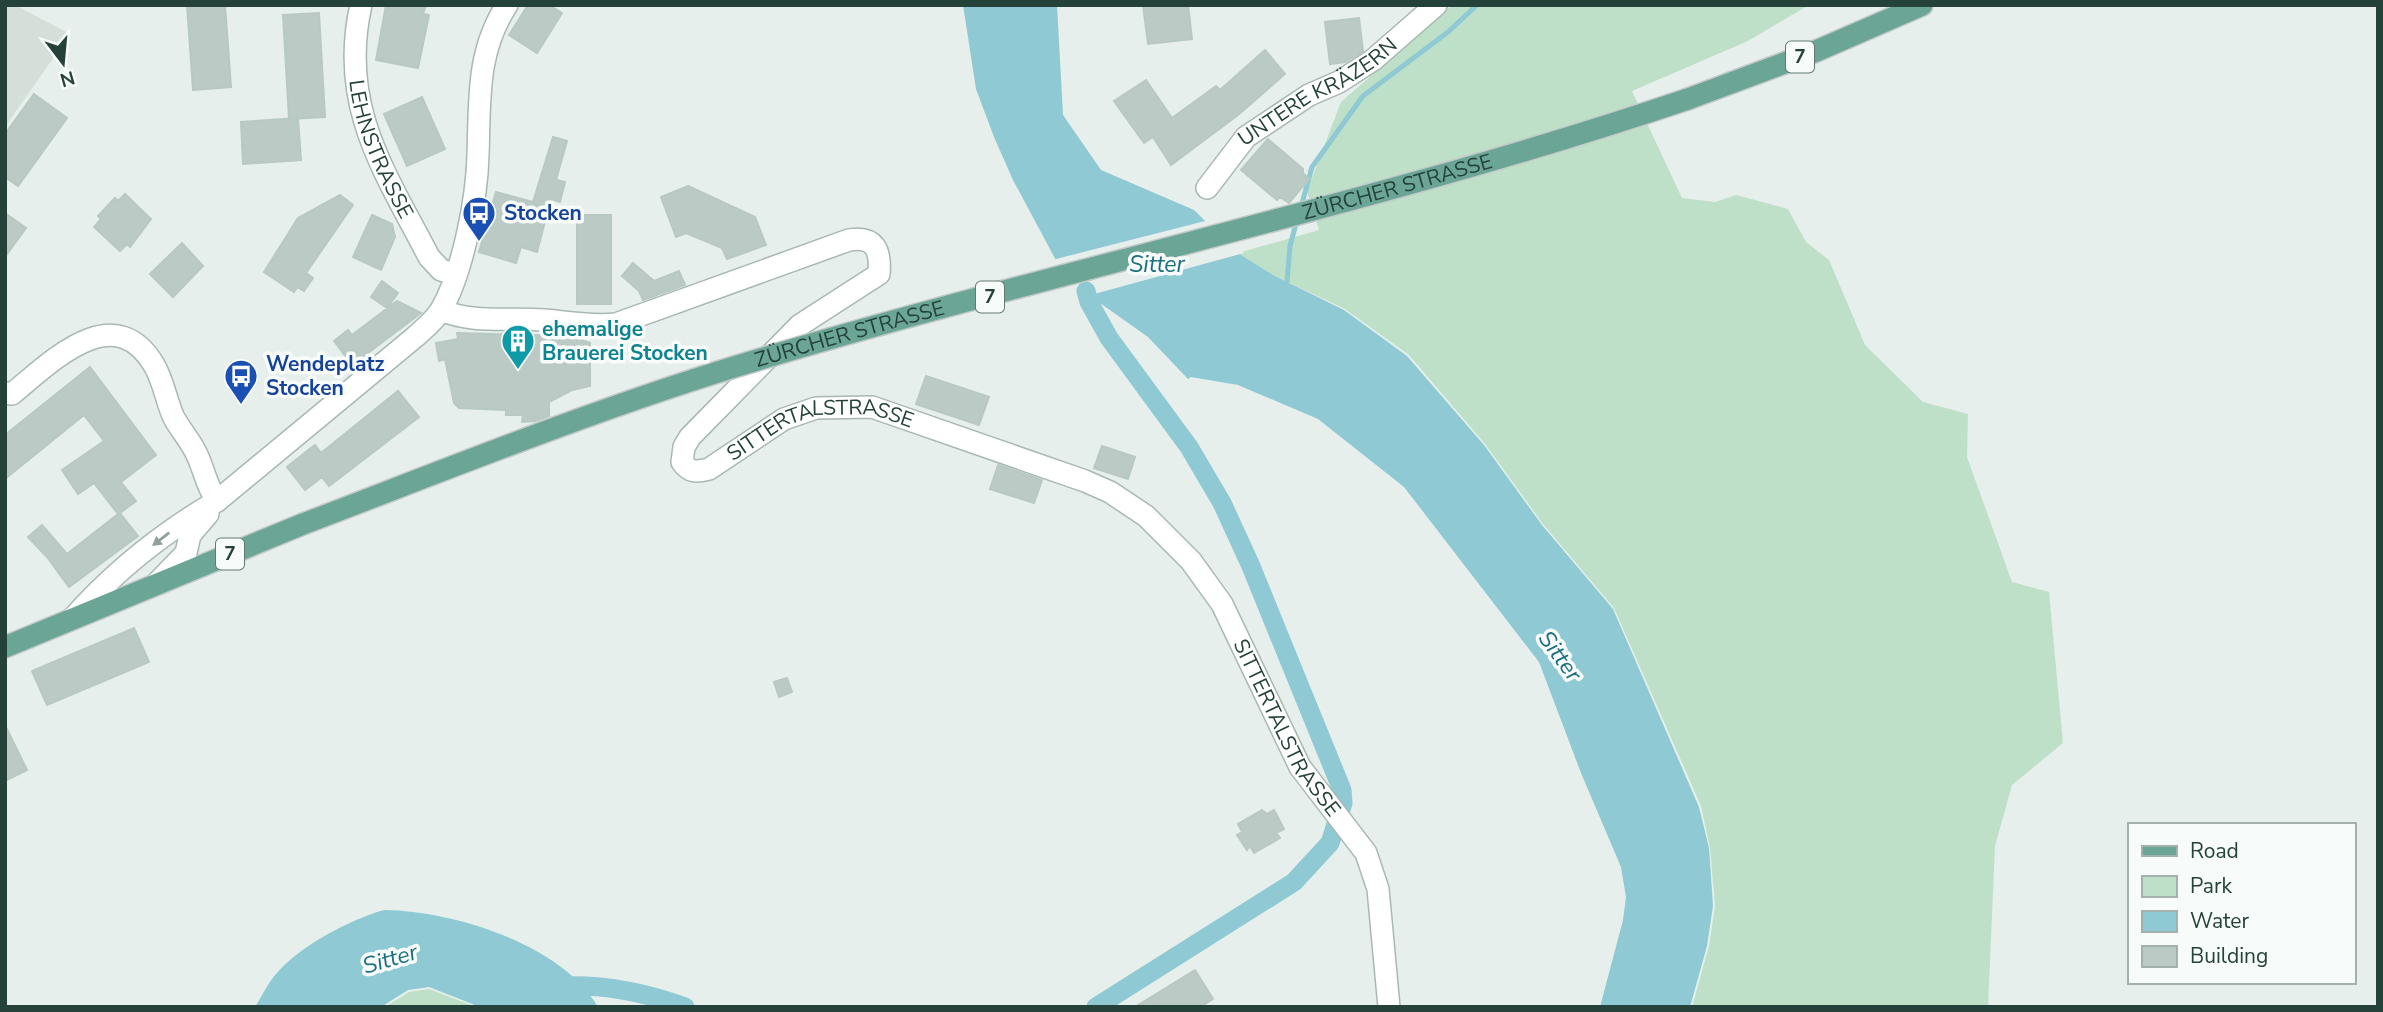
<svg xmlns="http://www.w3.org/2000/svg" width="2383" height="1012" viewBox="0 0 2383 1012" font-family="'Nunito Sans',sans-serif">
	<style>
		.built { fill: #d4dfda }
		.green { fill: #bfe0c8 }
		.water { fill: #8ec9d4 }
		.pier { fill: #e6efeb }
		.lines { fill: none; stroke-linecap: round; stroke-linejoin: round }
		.stream { stroke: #8ec9d4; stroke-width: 5 }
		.canal { stroke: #8ec9d4; stroke-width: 19 }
		.building { fill: #bbcac4; stroke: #b8c9c2; stroke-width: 2 }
		.minor-casing { stroke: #a8b8b2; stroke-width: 24 }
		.major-casing { stroke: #c2cac8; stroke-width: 24 }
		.minor { stroke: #fff; stroke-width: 21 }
		.major { stroke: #6aa596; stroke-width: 21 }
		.major-bridge-casing { stroke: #c2cac8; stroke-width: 24; stroke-linecap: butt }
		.major-bridge { stroke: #6aa596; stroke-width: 21 }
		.oneway { fill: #92a09c }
		.labels { text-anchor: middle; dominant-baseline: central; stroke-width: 7; stroke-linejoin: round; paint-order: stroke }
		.shield { fill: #f7fbf9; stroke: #637a73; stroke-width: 2 }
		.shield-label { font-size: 19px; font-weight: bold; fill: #24423a }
		.street-label { font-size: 21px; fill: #24423a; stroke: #f7fbf9 }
		.transit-label { font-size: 21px; font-weight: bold; fill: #164399; stroke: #f7fbf9; text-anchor: start }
		.culture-label { font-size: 21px; font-weight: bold; fill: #0d838f; stroke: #f7fbf9; text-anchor: start }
		.water-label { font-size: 23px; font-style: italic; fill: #1c6f80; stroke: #f7fbf9 }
	</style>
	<rect width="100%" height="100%" fill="#e6efeb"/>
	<path class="built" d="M5,5H15L70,34L5,127Z"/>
	<path class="green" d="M1452,5H1809L1748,41L1632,91L1682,198L1715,202L1736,195L1788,209L1806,242L1829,260L1865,345L1923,402L1968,414L1967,457L2012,582L2049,592L2063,743L2012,785L1995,846L1988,1007H1692L1709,946L1715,906L1710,848L1701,806L1614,608L1543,524L1485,444L1409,355L1345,309L1275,276L1238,253L1319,230L1307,191L1341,102Z
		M429,989L476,1007H385L409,992Z"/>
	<path class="water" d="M963,5H1057L1063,115L1101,170L1194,210L1238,253L1275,276L1344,310L1407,356L1484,445L1542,525L1613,609L1699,807L1709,848L1713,906L1707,946L1690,1007H1600L1623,920L1626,897L1621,867L1581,773L1539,662L1404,487L1318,419L1238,385L1191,377L1188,379L1148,337L1066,279L1013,180L994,137L976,89Z
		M384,910C453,911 562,944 598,1007H480L429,987L408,990L381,1007H255C262,996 268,983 276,974C300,946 349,920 384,910Z"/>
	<path class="pier" d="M1209,220L1244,253L1087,296L1064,281L1052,260Z"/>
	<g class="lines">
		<path class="stream" d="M1301,207L1312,167L1363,96L1448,32L1477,5
			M1287,282L1290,246L1297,220"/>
		<path class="canal" d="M1086,291L1089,302L1109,338L1189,447L1222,503L1250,564L1342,790L1343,803L1330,843L1294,882L1096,1007
			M560,986C603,984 644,992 685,1007"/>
	</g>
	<path class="building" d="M187,5H225L231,87L193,90Z
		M386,5H426L423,14L429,15L418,68L376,60Z
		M528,5H549L562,13L537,53L509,35Z
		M1143,5H1188L1192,39L1148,44Z
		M319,13L325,117L289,119L283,15Z
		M1359,18L1363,51L1345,62L1330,64L1325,22Z
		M1265,50L1285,74L1238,115L1171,165L1153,137L1144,143L1114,101L1146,80L1172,118L1216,86L1220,90Z
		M34,94L67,118L18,186L5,177V134Z
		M422,97L445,149L407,166L384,114Z
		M298,118L301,160L243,164L241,122Z
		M553,137L567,141L556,180L565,182L560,202L551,199L537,252L521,247L516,263L479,252L496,192L533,202Z
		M1268,139L1303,169V173L1309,179L1289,203L1280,197L1277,200L1241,170Z
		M688,186L755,217L766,245L727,259L722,248L686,233L676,237L661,197Z
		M125,194L151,219L130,247L127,244L120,251L94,227L101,219L98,216L115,198L118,201Z
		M340,195L353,205L306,273L313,278L304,291L297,287L294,292L264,272L298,218Z
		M5,213L26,228L5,257Z
		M372,215L392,224L395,237L381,270L353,257Z
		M577,215H611V304H577Z
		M182,243L203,266L173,297L150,274Z
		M633,263L654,281L679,271L685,285L643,300L639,291L622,276Z
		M382,281L398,293L387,308L371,297Z
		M397,301L421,313L352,365L334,341L348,330L352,335Z
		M457,333L570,336L590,343V386L572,390L549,402V416L535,421L522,422L523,415H506V410L459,408L454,403L445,359L439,361L436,343L458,339Z
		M90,367L156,455L121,482L136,501L120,513L138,536L69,587L47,557L28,537L42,525L67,554L118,514L94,483L78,494L62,470L104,441L84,415L5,479V435Z
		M926,376L989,397L979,425L916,404Z
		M398,391L419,417L329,486L322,477L305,490L287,467L315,445L321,453Z
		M1102,446L1135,457L1128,479L1094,468Z
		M998,465L1042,480L1034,503L990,489Z
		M134,628L149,662L47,705L32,671Z
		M787,678L792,692L779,697L774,682Z
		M5,725L27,770L5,781Z
		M1262,810L1267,814L1274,810L1284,829L1276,833L1280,838L1254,853L1250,846L1247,850L1237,835L1242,832L1238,824Z
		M1195,970L1213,999L1200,1007H1135Z"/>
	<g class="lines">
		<defs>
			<g id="minor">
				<path id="s1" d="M361,5C338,106 385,172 429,257L441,270L454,274"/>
				<path id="s2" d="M1207,188L1246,137L1309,95L1339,82L1373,60L1436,5"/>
				<path id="s3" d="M441,310C473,324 510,317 544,320C569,322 591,327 616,324L849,240C875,236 881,250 879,274L800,325L690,437L684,447L682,462C690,473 696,472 709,469L784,419L816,408L872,407L1085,481L1110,492L1146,516L1191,561L1222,604L1300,767L1366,853L1378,889L1389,1007"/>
				<path d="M5,393L12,394C50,363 114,297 154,365C163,380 166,399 173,416C180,430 192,442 198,457C205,473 207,487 217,501"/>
				<path d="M157,583L186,553L190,535L208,514"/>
				<path d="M73,618C114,572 164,532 217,501L415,337C424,329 435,320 441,310C463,272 477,198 478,155C480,101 476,52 507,5"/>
			</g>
			<path id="major" d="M1688,99L1814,52L1922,5
				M5,647L303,524"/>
		</defs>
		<use href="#minor" class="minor-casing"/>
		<use href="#major" class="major-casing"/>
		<use href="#minor" class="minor"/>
		<use href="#major" class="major"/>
		<defs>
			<g id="major-bridge">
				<path id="s4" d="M303,524C445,470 588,412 734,367C1050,271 1375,205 1688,99"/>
			</g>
		</defs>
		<use href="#major-bridge" class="major-bridge-casing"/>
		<use href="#major-bridge" class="major-bridge"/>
	</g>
	<defs><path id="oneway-solid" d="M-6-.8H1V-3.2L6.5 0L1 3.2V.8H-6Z" transform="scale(1.75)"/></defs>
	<use class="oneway" href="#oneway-solid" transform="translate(161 539) rotate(142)"/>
	<defs>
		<symbol id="bus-pin" viewBox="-11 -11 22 30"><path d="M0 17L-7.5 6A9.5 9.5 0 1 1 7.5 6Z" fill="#1a4fb4" stroke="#f7fbf9"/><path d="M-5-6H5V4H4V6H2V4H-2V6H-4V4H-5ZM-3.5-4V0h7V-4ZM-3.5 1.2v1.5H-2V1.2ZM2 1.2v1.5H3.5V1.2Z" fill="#fff"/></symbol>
		<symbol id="building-pin" viewBox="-11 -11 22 30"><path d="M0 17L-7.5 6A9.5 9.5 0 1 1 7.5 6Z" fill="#0f9aa8" stroke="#f7fbf9"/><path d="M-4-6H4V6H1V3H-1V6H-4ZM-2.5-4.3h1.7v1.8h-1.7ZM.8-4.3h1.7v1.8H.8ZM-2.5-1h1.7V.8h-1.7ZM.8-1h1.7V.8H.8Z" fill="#fff"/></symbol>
	</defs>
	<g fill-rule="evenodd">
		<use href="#bus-pin" x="460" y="194" width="38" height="52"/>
		<use href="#building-pin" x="499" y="322" width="38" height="52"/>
		<use href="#bus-pin" x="222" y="357" width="38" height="52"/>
	</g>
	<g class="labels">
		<g class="shield">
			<rect x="1786" y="41.5" width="28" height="31" rx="5"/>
			<rect x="976" y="281.5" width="28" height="31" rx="5"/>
			<rect x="216" y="538.5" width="28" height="31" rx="5"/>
		</g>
		<g class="shield-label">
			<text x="1800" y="57">7</text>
			<text x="990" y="297">7</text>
			<text x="230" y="554">7</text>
		</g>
		<g class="street-label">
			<text stroke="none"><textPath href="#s2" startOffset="149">UNTERE KRÄZERN</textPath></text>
			<text stroke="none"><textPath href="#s1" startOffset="149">LEHNSTRASSE</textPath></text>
			<text stroke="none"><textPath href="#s4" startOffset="1146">ZÜRCHER STRASSE</textPath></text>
			<text stroke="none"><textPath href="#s4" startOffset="579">ZÜRCHER STRASSE</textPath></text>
			<text stroke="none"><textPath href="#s3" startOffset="912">SITTERTALSTRASSE</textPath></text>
			<text stroke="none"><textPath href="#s3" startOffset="1521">SITTERTALSTRASSE</textPath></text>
		</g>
		<g class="transit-label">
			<text x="504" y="213">Stocken</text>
			<text x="266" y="364">Wendeplatz<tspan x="266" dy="24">Stocken</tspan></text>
		</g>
		<g class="culture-label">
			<text x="542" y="329">ehemalige<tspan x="542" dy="24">Brauerei Stocken</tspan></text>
		</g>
		<g class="water-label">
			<text x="1157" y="264">Sitter</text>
			<text transform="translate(1560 656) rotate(54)">Sitter</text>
			<text transform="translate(390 959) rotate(-16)">Sitter</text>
		</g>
	</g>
	<rect width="2383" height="1012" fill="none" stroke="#24423a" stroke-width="14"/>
	<rect x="2128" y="823" width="228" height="161" fill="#f7fbf9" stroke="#a3b1ad" stroke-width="2"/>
	<rect x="2142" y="846" width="35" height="10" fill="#6aa596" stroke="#a3b1ad" stroke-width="2"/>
	<text x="2190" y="858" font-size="21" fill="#24423a">Road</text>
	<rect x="2142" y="876" width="35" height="21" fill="#bfe0c8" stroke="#a3b1ad" stroke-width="2"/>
	<text x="2190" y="893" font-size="21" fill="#24423a">Park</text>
	<rect x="2142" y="911" width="35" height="21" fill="#8ec9d4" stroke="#a3b1ad" stroke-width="2"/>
	<text x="2190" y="928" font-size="21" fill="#24423a">Water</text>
	<rect x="2142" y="946" width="35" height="21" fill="#bbcac4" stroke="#a3b1ad" stroke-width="2"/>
	<text x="2190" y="963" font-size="21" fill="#24423a">Building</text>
	<g transform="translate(63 63) rotate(164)" stroke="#f7fbf9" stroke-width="5" paint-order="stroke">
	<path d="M0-5L12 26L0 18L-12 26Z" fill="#24423a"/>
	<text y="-10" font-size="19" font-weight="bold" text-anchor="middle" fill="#24423a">N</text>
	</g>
</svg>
